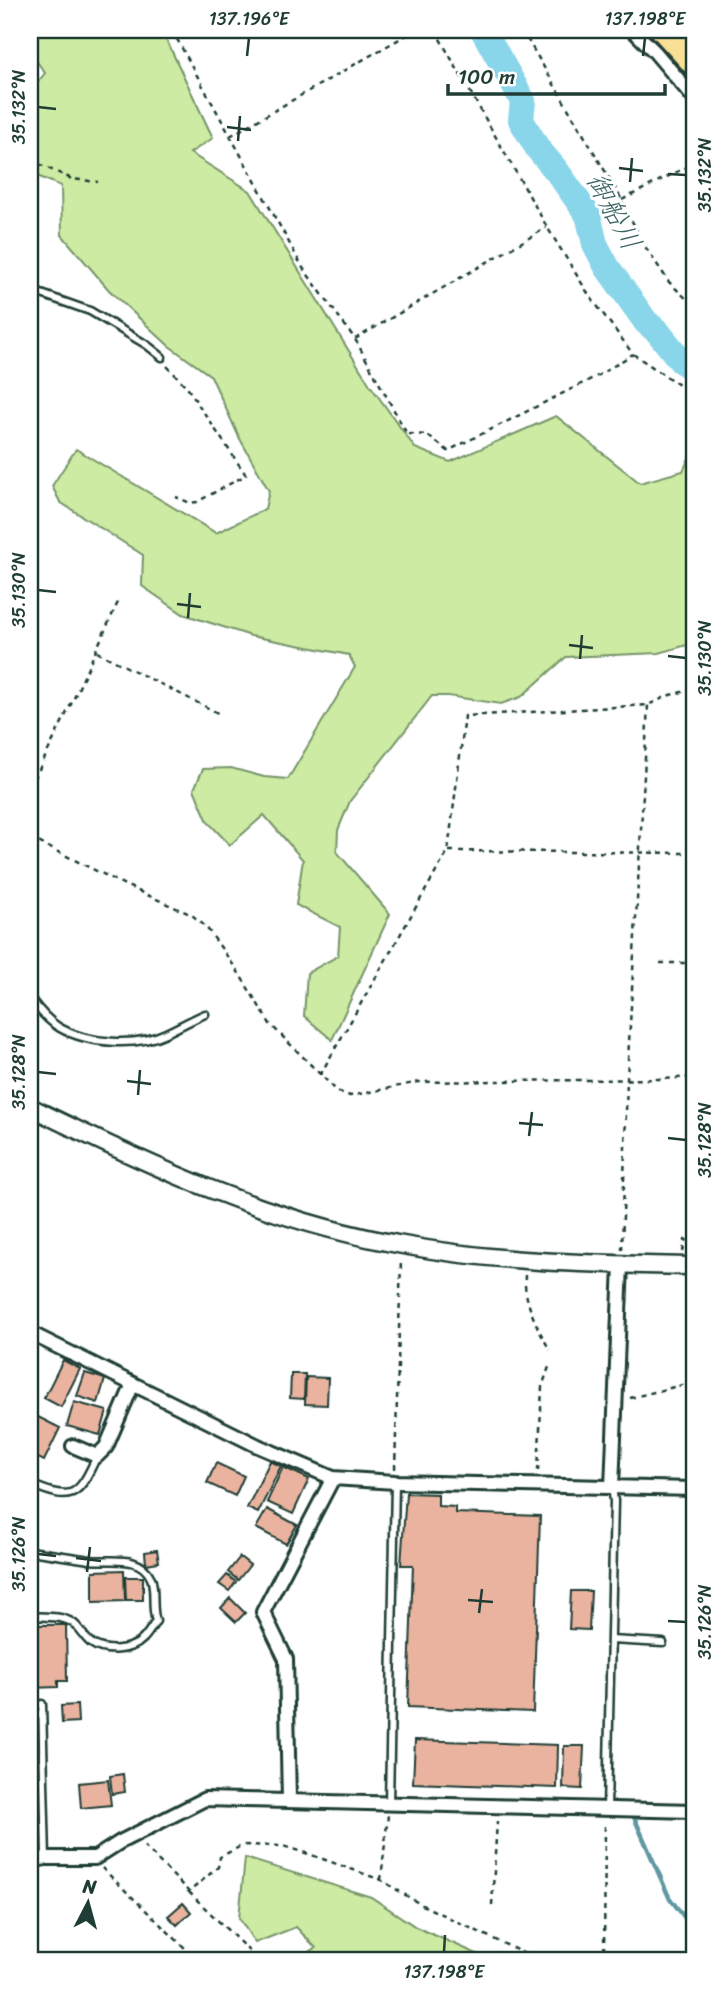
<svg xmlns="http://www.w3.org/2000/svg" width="724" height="1991" viewBox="0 0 724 1991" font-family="Sriracha,'Klee One',sans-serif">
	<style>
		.green { fill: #cdeba2; stroke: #76946b; stroke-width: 2 }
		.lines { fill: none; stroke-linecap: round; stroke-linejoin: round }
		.stream { stroke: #5f98a1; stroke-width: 4.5 }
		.river { stroke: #89d5e9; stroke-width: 26 }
		.building { fill: #eab39f; stroke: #1f3d34; stroke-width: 2 }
		.service-casing { stroke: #1f3d34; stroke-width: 11 }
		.minor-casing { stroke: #1f3d34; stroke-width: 18 }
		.tertiary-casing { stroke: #1f3d34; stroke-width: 21 }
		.motorway-casing { stroke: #1f3d34; stroke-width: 28 }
		.path { stroke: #1f3d34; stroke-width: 2.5; stroke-dasharray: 5 5; stroke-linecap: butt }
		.service { stroke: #fff; stroke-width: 6 }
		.minor { stroke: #fff; stroke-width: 12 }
		.tertiary { stroke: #fff; stroke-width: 16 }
		.motorway { stroke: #fadf96; stroke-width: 23 }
		.ticks { fill: none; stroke: #1f3d34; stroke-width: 2.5 }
		.labels { text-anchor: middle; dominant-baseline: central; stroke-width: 6; stroke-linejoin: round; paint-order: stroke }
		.water-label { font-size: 28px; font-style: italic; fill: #3a6361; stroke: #fff }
		.neatline { fill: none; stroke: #1f3d34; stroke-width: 2.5 }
		.ticks-label { font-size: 18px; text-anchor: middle; fill: #1f3d34 }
	</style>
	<rect width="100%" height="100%" fill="#fff"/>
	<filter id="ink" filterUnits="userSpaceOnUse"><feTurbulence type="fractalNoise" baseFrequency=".0143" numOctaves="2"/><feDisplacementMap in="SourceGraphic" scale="14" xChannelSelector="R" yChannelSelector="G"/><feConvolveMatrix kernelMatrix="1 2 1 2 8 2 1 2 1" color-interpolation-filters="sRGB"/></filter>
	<g filter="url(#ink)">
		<path class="green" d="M30,30H123L134,38L166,39L213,138L190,153L250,191L370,385L415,448L450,462L556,416L640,483L683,471L694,448V643L659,653L566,657L521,697L501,704L448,696H432L350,801L338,830L337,852L390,914L332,1040L304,1016L307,973L338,956L340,927L296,905L303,860L264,815L230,845L208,822L194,789L203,769L231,768L264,777L288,779L355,667L349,655L251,636L183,614L142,586L143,555L60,502L52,486L76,449L216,533L265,509L269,491L239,437L211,376L169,346L109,290L62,235L61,186L30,173V92L45,73L30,52Z
			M245,1858L371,1897L416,1927L493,1961H293L316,1948L296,1927L255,1943L239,1918Z"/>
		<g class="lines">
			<path class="stream" d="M634,1817L669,1897L694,1930"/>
			<path class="river" d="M483,30L523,101L521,120L538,149L556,170L588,215L595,244L607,267L646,322L658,332L681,361L694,369"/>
		</g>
		<path class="building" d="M63,1360L80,1369L61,1407L44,1398Z
			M85,1373L105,1379L98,1403L77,1396Z
			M291,1374H305L304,1399L290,1398Z
			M306,1377L328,1378L327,1405L305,1404Z
			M74,1402L107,1411L100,1435L67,1426Z
			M30,1413L60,1428L44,1461L30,1454Z
			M270,1461L281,1466L258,1513L247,1508Z
			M216,1463L244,1476L235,1496L207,1483Z
			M283,1467L309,1479L293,1514L267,1502Z
			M406,1493L438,1494V1506L455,1507V1513L540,1516L533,1712L408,1707L413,1565H401Z
			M267,1509L297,1525L286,1544L256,1528Z
			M157,1550L159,1562L146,1564L145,1552Z
			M240,1557L250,1565L238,1580L228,1572Z
			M124,1570L125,1601L93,1602V1571Z
			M227,1575L236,1582L229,1591L219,1584Z
			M125,1577H143V1600H126Z
			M571,1591H591L589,1630L569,1629Z
			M230,1598L245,1613L236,1622L221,1608Z
			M30,1625H66L67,1681H58V1687L30,1688Z
			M77,1705L78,1722L62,1723L61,1706Z
			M415,1740L558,1745L557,1788L413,1783Z
			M564,1746H584L582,1789L563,1788Z
			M123,1774L125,1792L112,1794L110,1776Z
			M108,1780L111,1805L81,1808L79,1783Z
			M183,1903L191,1912L177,1925L168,1916Z"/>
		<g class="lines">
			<defs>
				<path id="service" d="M30,290L90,311L147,345L162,357
					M30,998C38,1009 48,1021 60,1028C88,1044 137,1047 166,1033C179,1027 191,1020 205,1014
					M30,1484C73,1502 78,1497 97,1456
					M30,1551C50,1554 70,1557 90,1560C109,1563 140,1553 151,1578C156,1591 151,1608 156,1621C152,1627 148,1634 143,1639C131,1651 105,1653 91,1643C84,1638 80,1628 73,1623C61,1615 43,1617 30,1616
					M611,1640L663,1643
					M42,1704L46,1858
					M30,1709L41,1716
					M389,1804L395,1482
					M607,1809L614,1501L612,1487"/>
				<path id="minor" d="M633,30L655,52L694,98
					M30,1333L258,1446L333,1478L395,1482L694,1489
					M73,1446L97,1456L106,1447L133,1384
					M612,1487L621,1264
					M289,1800L286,1659L263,1612L333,1478
					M30,1861L46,1858H95L120,1842L205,1799L694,1811"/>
				<path id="tertiary" d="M30,1107C150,1166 270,1222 403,1245C499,1263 597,1264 694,1266"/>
				<path id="motorway" d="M663,30L694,64"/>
			</defs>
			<use href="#service" class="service-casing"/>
			<use href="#minor" class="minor-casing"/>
			<use href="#tertiary" class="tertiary-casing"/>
			<use href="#motorway" class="motorway-casing"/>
			<path class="path" d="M172,30L303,268L355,339L407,434L427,435L448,451L599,375L633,354
				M435,30L547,227L589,295L633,354L694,395
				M522,30L622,200L642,242L669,282L694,306
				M230,136L415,30
				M30,160L72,179L98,182
				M622,200L694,163
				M355,339L546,228
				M167,366L186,386L246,475L197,502L190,503L176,497
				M97,652L222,715
				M30,788L74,698L119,600
				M30,838L127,886L192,915L206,927L237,970L270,1024L337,1091L350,1096L419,1082L663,1079L694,1077
				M449,851L694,853
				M660,963H694
				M320,1075L448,851L465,716L648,705L670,695L694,689
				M622,1250L627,1078L648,705
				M683,1252L685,1240H694
				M525,1275C523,1300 537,1328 550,1350
				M630,1398L694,1382
				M395,1469L401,1259
				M538,1471L542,1387L550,1364
				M144,1846L189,1892L218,1867L220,1857L243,1845L283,1846L309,1854L381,1880L420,1904L540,1961
				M102,1868L188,1951
				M381,1880L388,1815
				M189,1892L259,1961
				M492,1905L497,1821
				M604,1961L605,1821"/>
			<use href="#service" class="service"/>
			<use href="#minor" class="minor"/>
			<use href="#tertiary" class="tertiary"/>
			<use href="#motorway" class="motorway"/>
		</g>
	</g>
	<path class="ticks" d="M247,56L249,38M643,56L645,38M38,107L56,109M227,127L251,130M238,141L240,116M619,168L643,171M668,174L686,175M630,182L632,158M38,590L56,592M177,604L201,607M188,618L190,593M569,645L593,648M668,656L686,658M580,659L582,635M38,1072L56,1074M127,1081L151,1084M138,1095L140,1070M519,1123L543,1125M529,1136L532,1112M668,1138L686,1140M38,1554L56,1556M76,1558L101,1561M87,1572L90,1547M468,1600L493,1602M479,1613L482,1589M668,1621L686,1622M444,1952L445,1935"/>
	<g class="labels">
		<g class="water-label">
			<text transform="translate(614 211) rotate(62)">御船川</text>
		</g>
	</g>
	<rect width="724" height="1991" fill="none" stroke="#fff" stroke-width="77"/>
	<g transform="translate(88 1903) rotate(6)" stroke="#ffffff" stroke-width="5" paint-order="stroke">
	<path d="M0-5L12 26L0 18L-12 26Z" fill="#1f3d34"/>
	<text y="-10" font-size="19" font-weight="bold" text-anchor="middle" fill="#1f3d34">N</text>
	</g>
	<path d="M448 84v10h217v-10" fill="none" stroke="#1f3d34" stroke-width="3.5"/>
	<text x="458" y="84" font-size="21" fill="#1f3d34" stroke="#ffffff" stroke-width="5" paint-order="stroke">100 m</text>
	<rect x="38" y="38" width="648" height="1914" class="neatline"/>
	<g class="ticks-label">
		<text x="249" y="25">137.196°E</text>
		<text x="645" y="25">137.198°E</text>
		<text transform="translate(19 107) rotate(-90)" y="6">35.132°N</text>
		<text transform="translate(705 175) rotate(-90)" y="6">35.132°N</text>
		<text transform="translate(19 590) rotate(-90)" y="6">35.130°N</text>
		<text transform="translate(705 658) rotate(-90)" y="6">35.130°N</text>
		<text transform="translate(19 1072) rotate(-90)" y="6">35.128°N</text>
		<text transform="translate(705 1140) rotate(-90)" y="6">35.128°N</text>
		<text transform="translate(19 1554) rotate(-90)" y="6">35.126°N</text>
		<text transform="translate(705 1622) rotate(-90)" y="6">35.126°N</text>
		<text x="444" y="1978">137.198°E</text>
	</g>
</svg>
